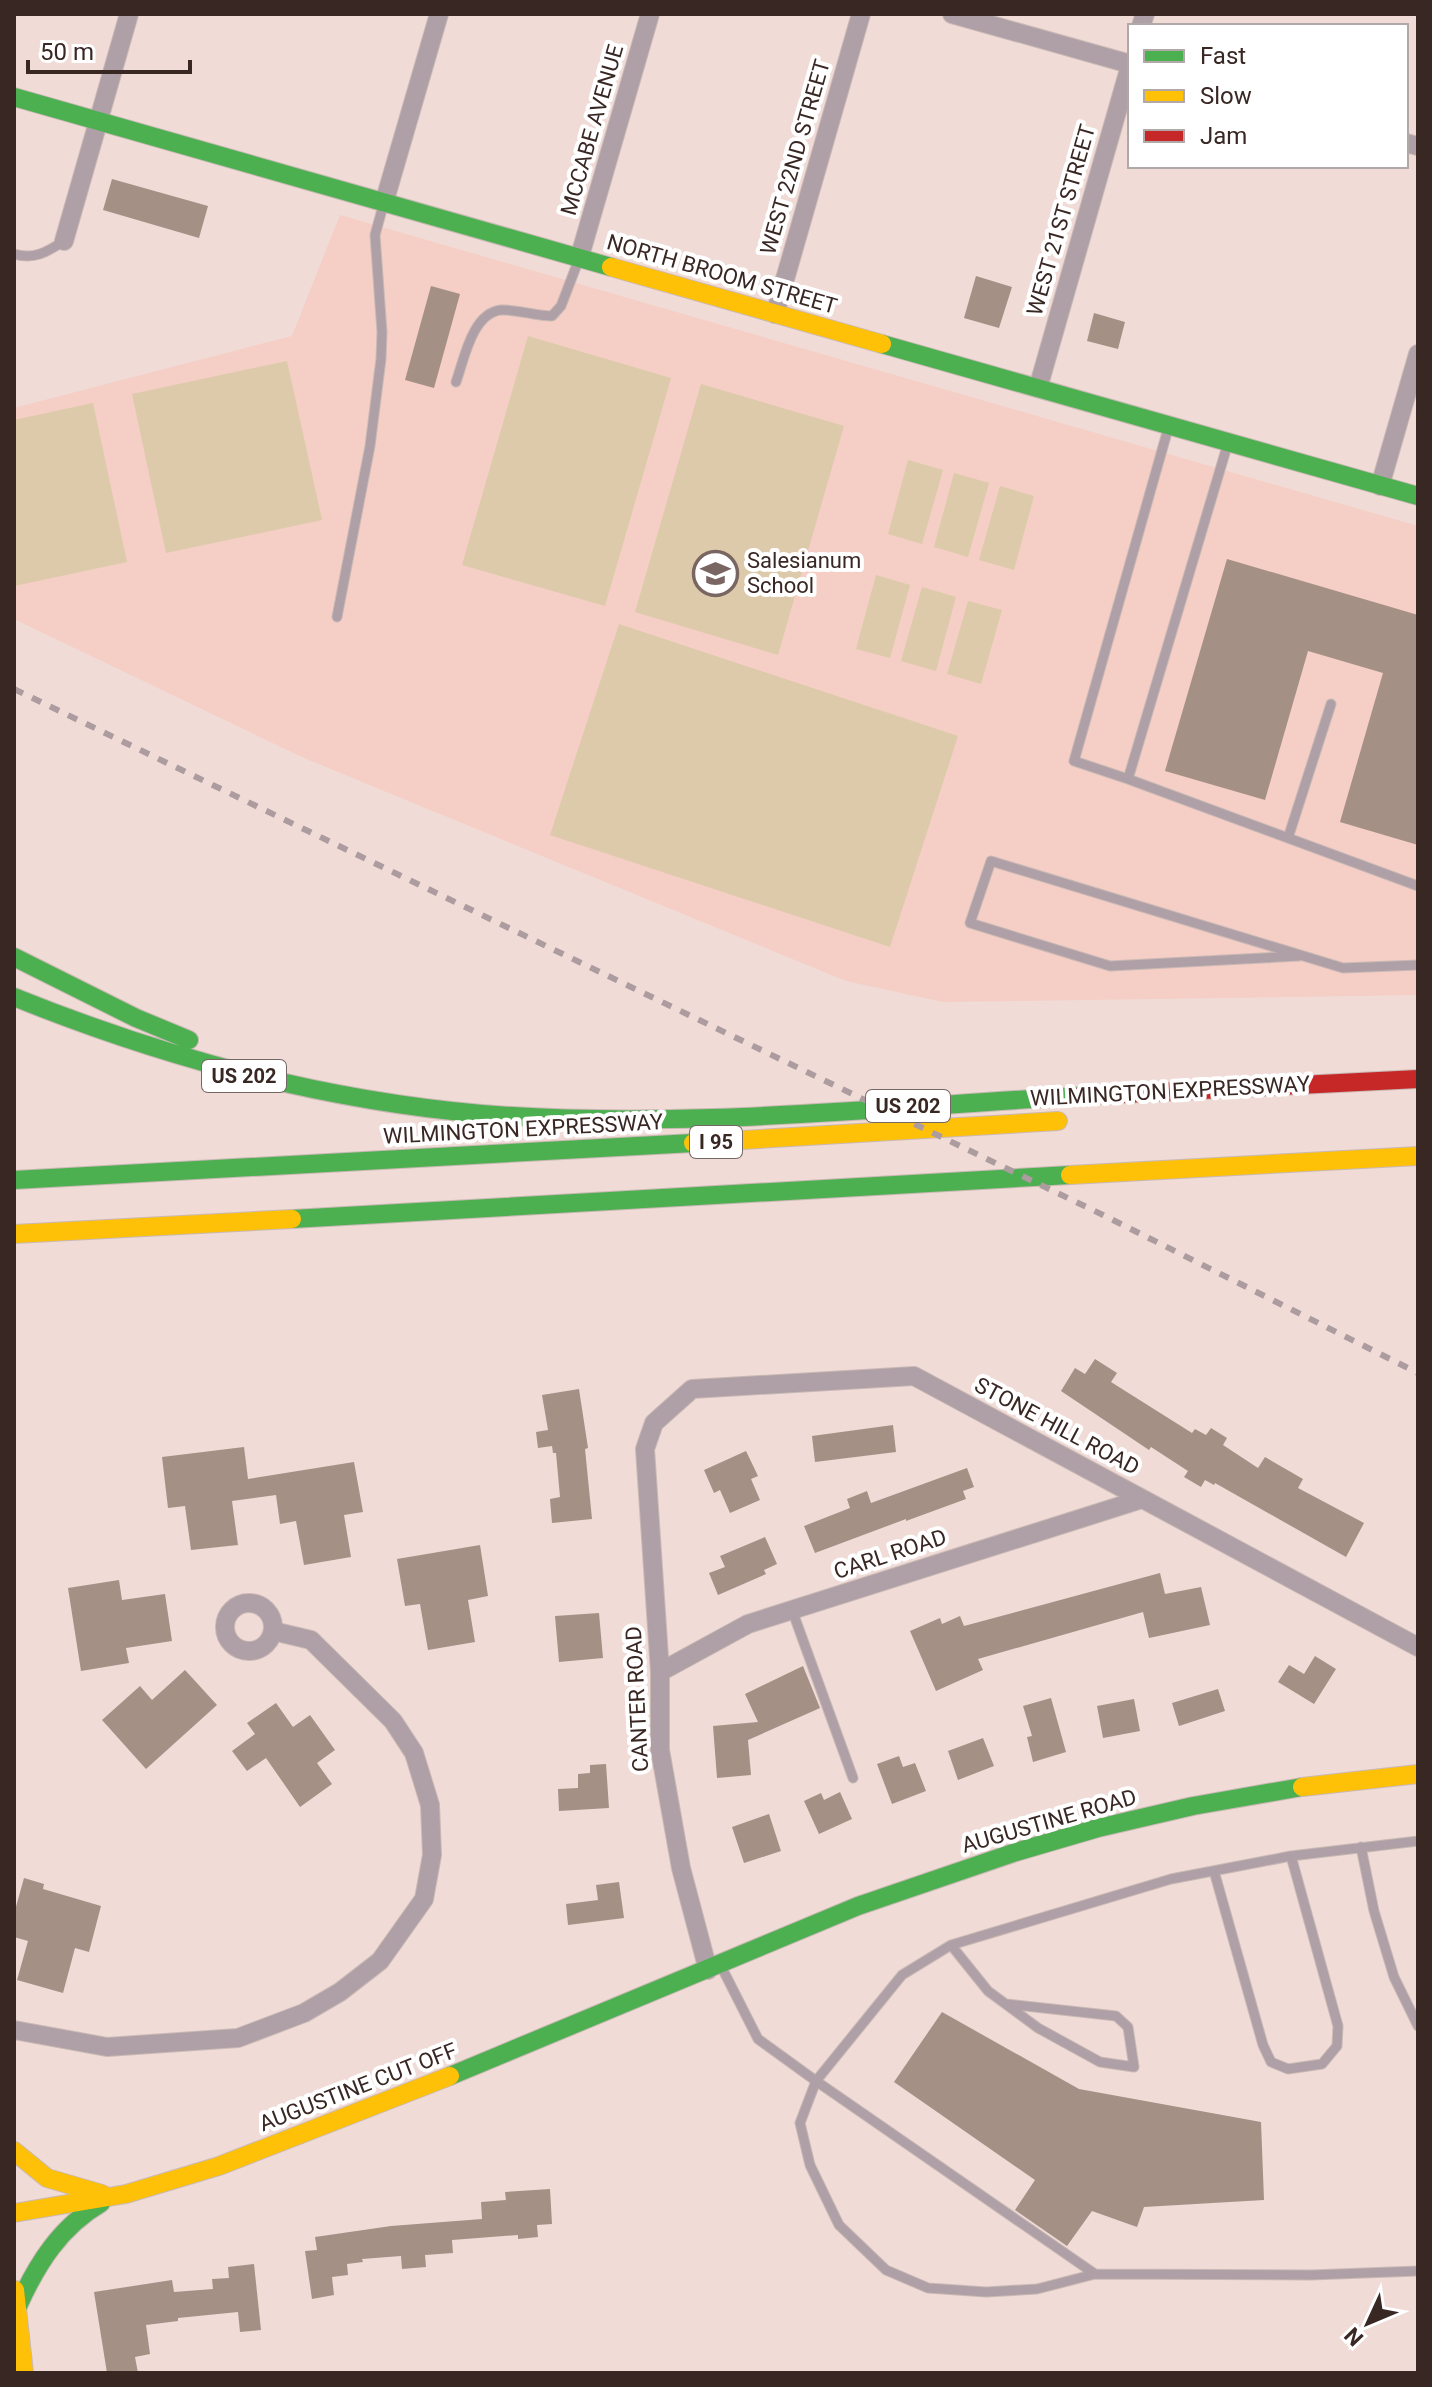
<svg xmlns="http://www.w3.org/2000/svg" width="1432" height="2387" viewBox="0 0 1432 2387" font-family="Roboto,sans-serif">
	<style>
		.built { fill: #f5cec5 }
		.green { fill: #ddcaab }
		.building { fill: #a59086 }
		.lines { fill: none; stroke-linecap: round; stroke-linejoin: round }
		.lane-casing { stroke: #c9b9b5; stroke-width: 11 }
		.street-casing { stroke: #c9b9b5; stroke-width: 20 }
		.fast-casing { stroke: #c9b9b5; stroke-width: 20 }
		.slow-casing { stroke: #c9b9b5; stroke-width: 20 }
		.jam-casing { stroke: #c9b9b5; stroke-width: 20 }
		.lane { stroke: #af9fa6; stroke-width: 9 }
		.street { stroke: #af9fa6; stroke-width: 18 }
		.fast { stroke: #4caf50; stroke-width: 18 }
		.slow { stroke: #ffc107; stroke-width: 18 }
		.jam { stroke: #c62828; stroke-width: 18 }
		.rail { stroke: #ac9b9f; stroke-width: 6; stroke-dasharray: 10 10; stroke-linecap: butt }
		.labels { text-anchor: middle; dominant-baseline: central; stroke-width: 8; stroke-linejoin: round; paint-order: stroke }
		.shield { fill: #fff; stroke: #746865; stroke-width: 2 }
		.shield-label { font-size: 20px; font-weight: bold; fill: #392723 }
		.street-label { font-size: 22px; fill: #392723; stroke: #fff }
		.poi-label { font-size: 22px; fill: #392723; stroke: #fff; text-anchor: start }
	</style>
	<rect width="100%" height="100%" fill="#f0dbd6"/>
	<path class="built" d="M340,215L1418,526V995L943,1002L846,981L304,758L14,619V408L292,336Z"/>
	<path class="green" d="M528,336L671,378L605,606L462,565Z
		M287,361L322,520L166,553L132,394Z
		M701,384L844,426L778,655L635,612Z
		M93,403L127,562L14,586V420Z
		M908,460L943,470L922,544L888,534Z
		M954,473L989,483L968,557L934,547Z
		M1000,486L1034,496L1014,570L979,560Z
		M876,575L910,585L890,658L856,649Z
		M922,587L956,597L936,671L901,661Z
		M968,601L1002,610L981,684L947,674Z
		M619,624L958,736L890,947L550,835Z"/>
	<path class="building" d="M112,179L208,206L199,238L103,210Z
		M976,276L1012,287L999,328L964,318Z
		M431,286L460,294L434,388L405,380Z
		M1094,313L1125,322L1118,349L1087,341Z
		M1227,559L1418,615V845L1340,822L1383,673L1308,651L1265,800L1165,771Z
		M1095,1359L1117,1373L1111,1382L1192,1433L1195,1429L1206,1435L1211,1428L1227,1438L1223,1445L1258,1468L1265,1457L1303,1479L1298,1488L1364,1523L1346,1557L1215,1483L1214,1485L1205,1480L1201,1487L1184,1477L1188,1471L1151,1447L1149,1450L1061,1391L1075,1368L1085,1374Z
		M579,1389L588,1448L585,1449L592,1519L552,1523L550,1499L560,1497L556,1453H553L552,1446L538,1448L536,1432L548,1430L542,1395Z
		M893,1425L896,1452L815,1462L812,1436Z
		M244,1447L248,1479L354,1462L363,1512L344,1515L351,1557L304,1565L296,1521L280,1524L276,1495L232,1501L238,1545L191,1550L185,1506L168,1508L162,1457Z
		M746,1451L758,1476L751,1479L760,1500L730,1513L720,1490L714,1493L704,1470Z
		M967,1468L974,1487L963,1491L966,1499L906,1521V1519L815,1553L804,1526L850,1508L847,1499L867,1491L871,1503Z
		M765,1537L777,1564L764,1570L766,1574L718,1595L709,1573L725,1567L720,1556Z
		M480,1545L488,1596L468,1600L475,1642L428,1650L420,1604L405,1606L397,1559Z
		M1160,1573L1165,1594L1201,1587L1210,1625L1149,1638L1143,1612L978,1659L983,1670L936,1691L910,1631L940,1618L942,1624L960,1616L964,1626Z
		M119,1580L122,1600L165,1594L172,1641L126,1648L129,1663L81,1671L68,1588Z
		M599,1613L603,1658L559,1662L555,1616Z
		M1315,1656L1336,1669L1314,1704L1278,1682L1289,1665L1304,1674Z
		M803,1666L820,1708L748,1740L751,1775L717,1778L713,1726L758,1722L745,1694Z
		M185,1670L217,1705L146,1769L102,1720L140,1686L152,1700Z
		M1218,1689L1225,1711L1179,1726L1172,1703Z
		M1051,1698L1066,1752L1033,1762L1027,1737L1032,1736L1023,1706Z
		M1134,1699L1140,1731L1103,1738L1097,1706Z
		M276,1703L293,1727L310,1715L335,1750L317,1763L332,1784L300,1807L266,1758L247,1771L232,1751L255,1734L247,1723Z
		M983,1738L994,1766L958,1780L948,1751Z
		M899,1756L903,1767L915,1763L926,1791L892,1804L877,1764Z
		M606,1764L609,1808L559,1811L558,1789L578,1788V1774L590,1773V1765Z
		M840,1792L852,1819L819,1834L804,1801L821,1793L824,1800Z
		M769,1814L781,1851L744,1863L732,1827Z
		M24,1878L44,1884L43,1889L101,1906L89,1952L75,1948L63,1993L17,1980L28,1941L14,1937V1914Z
		M619,1882L624,1918L568,1925L566,1904L598,1900L596,1885Z
		M942,2012L1079,2089L1261,2122L1264,2200L1144,2207L1137,2227L1092,2211L1067,2246L1015,2210L1035,2180L894,2082Z
		M550,2189L552,2224L537,2225L538,2237L518,2239V2235L452,2240L453,2253L425,2255L426,2267L402,2269L401,2256L362,2259L363,2262L347,2264L348,2275L332,2277L334,2295L312,2299L305,2251L317,2250L315,2237L391,2226L482,2219L481,2202L506,2200L505,2192Z
		M254,2264L261,2330L240,2332L238,2312L178,2318V2321L146,2325L150,2354L135,2357L138,2373H107L94,2292L172,2280L174,2292L213,2289L212,2279L229,2278L228,2267Z"/>
	<g class="lines">
		<defs>
			<path id="lane" d="M14,254C34,260 47,252 64,241
				M456,382C464,360 472,313 501,310C515,309 536,316 552,316L561,306L579,259
				M1168,429L1074,761L1128,779L1228,443
				M337,617L370,446L381,359L382,332L375,235L383,206
				M1128,779L1418,886
				M1288,838L1331,704
				M1299,956L1110,966L970,923L991,861L1343,968L1418,965
				M792,1610L853,1778
				M1361,1847L1374,1911L1394,1977L1418,2026
				M1214,1871L1263,2045L1271,2062L1288,2069L1322,2064L1337,2046L1338,2026L1291,1856
				M951,1945L988,1991L1038,2028L1100,2062L1134,2067L1128,2027L1116,2016L1006,2004
				M721,1966L758,2039L816,2081L902,1975L951,1945L1171,1879L1291,1856L1418,1841
				M816,2081L1095,2274L1037,2289L986,2292L928,2288L886,2270L839,2225L810,2165L800,2123Z
				M1095,2274L1311,2275L1418,2271"/>
			<path id="street" d="M952,14L1130,64
				M1141,26L1145,14
				M1406,143L1418,146
				M384,203L439,14
				M64,241L129,14
				M579,259L650,14
				M775,314L861,14
				M1038,388L1130,66
				M1380,486L1418,354
				M225 1627a24 24 0 1 1 48 0a24 24 0 1 1-48 0Z
				M660,1672L748,1624L1142,1499
				M708,1970L681,1868L660,1750V1672L645,1449L654,1423L692,1389L914,1376L1418,1647
				M14,2030L107,2047L238,2038L304,2013L340,1992L380,1961L424,1899L432,1855L430,1805L414,1753L393,1721L311,1640L273,1631"/>
			<path id="fast" d="M14,97L611,267
				M882,344L1418,496
				M14,957L136,1018L189,1040
				M14,997C165,1058 319,1100 482,1114C678,1130 885,1107 1081,1096
				M14,1180L693,1143
				M292,1219L1070,1175
				M450,2076L858,1906L1016,1852L1098,1828L1193,1806L1302,1787
				M18,2306C37,2264 60,2227 101,2203"/>
			<path id="slow" d="M611,267L882,344
				M693,1143L1058,1121
				M1070,1175L1418,1156
				M14,1234L292,1219
				M1302,1787L1418,1774
				M14,2151L47,2178L102,2194
				M14,2213L126,2194L219,2166L450,2076
				M15,2290L24,2373"/>
			<path id="jam" d="M1081,1096L1418,1079"/>
		</defs>
		<use href="#lane" class="lane-casing"/>
		<use href="#street" class="street-casing"/>
		<use href="#fast" class="fast-casing"/>
		<use href="#slow" class="slow-casing"/>
		<use href="#jam" class="jam-casing"/>
		<use href="#lane" class="lane"/>
		<use href="#street" class="street"/>
		<use href="#fast" class="fast"/>
		<use href="#slow" class="slow"/>
		<use href="#jam" class="jam"/>
		<path class="rail" d="M14,689L1103,1215L1418,1373"/>
	</g>
	<defs>
		<symbol id="school-ring" viewBox="-11 -11 22 22"><circle r="9.5" fill="#fff" stroke="#796662" stroke-width="1.5"/><path d="M0-5L7-2L0 1L-7-2ZM-4 1L0 2.5L4 1V4Q0 6-4 4Z" fill="#796662"/></symbol>
	</defs>
	<g fill-rule="evenodd">
		<use href="#school-ring" x="690" y="548" width="51" height="51"/>
	</g>
	<g class="labels">
		<g class="shield">
			<rect x="202" y="1060" width="84" height="32" rx="6"/>
			<rect x="866" y="1090" width="84" height="32" rx="6"/>
			<rect x="690" y="1126" width="52" height="32" rx="6"/>
		</g>
		<g class="shield-label">
			<text x="244" y="1076">US 202</text>
			<text x="908" y="1106">US 202</text>
			<text x="716" y="1142">I 95</text>
		</g>
		<g class="street-label">
			<text transform="translate(592 130) rotate(-74)">MCCABE AVENUE</text>
			<text transform="translate(795 157) rotate(-74)">WEST 22ND STREET</text>
			<text transform="translate(1061 220) rotate(-74)">WEST 21ST STREET</text>
			<text transform="translate(722 274) rotate(16)">NORTH BROOM STREET</text>
			<text transform="translate(1170 1091) rotate(-3)">WILMINGTON EXPRESSWAY</text>
			<text transform="translate(523 1129) rotate(-3)">WILMINGTON EXPRESSWAY</text>
			<text transform="translate(1057 1426) rotate(28)">STONE HILL ROAD</text>
			<text transform="translate(890 1554) rotate(-18)">CARL ROAD</text>
			<text transform="translate(637 1699) rotate(-93)">CANTER ROAD</text>
			<text transform="translate(1049 1821) rotate(-16)">AUGUSTINE ROAD</text>
			<text transform="translate(358 2087) rotate(-21)">AUGUSTINE CUT OFF</text>
		</g>
		<g class="poi-label">
			<text x="747" y="560">Salesianum<tspan x="747" dy="25">School</tspan></text>
		</g>
	</g>
	<rect width="1432" height="2387" fill="none" stroke="#392723" stroke-width="32"/>
	<rect x="1128" y="24" width="280" height="144" fill="#ffffff" stroke="#b0a9a7" stroke-width="2"/>
	<rect x="1144" y="50" width="40" height="12" fill="#4caf50" stroke="#b0a9a7" stroke-width="2"/>
	<text x="1200" y="64" font-size="24" fill="#392723">Fast</text>
	<rect x="1144" y="90" width="40" height="12" fill="#ffc107" stroke="#b0a9a7" stroke-width="2"/>
	<text x="1200" y="104" font-size="24" fill="#392723">Slow</text>
	<rect x="1144" y="130" width="40" height="12" fill="#c62828" stroke="#b0a9a7" stroke-width="2"/>
	<text x="1200" y="144" font-size="24" fill="#392723">Jam</text>
	<g transform="translate(1368 2323) rotate(226)" stroke="#ffffff" stroke-width="6" paint-order="stroke">
	<path d="M0-6L14 30L0 20L-14 30Z" fill="#392723"/>
	<text y="-12" font-size="22" font-weight="bold" text-anchor="middle" fill="#392723">N</text>
	</g>
	<path d="M28 60v12h162v-12" fill="none" stroke="#392723" stroke-width="4"/>
	<text x="40" y="60" font-size="24" fill="#392723" stroke="#ffffff" stroke-width="6" paint-order="stroke">50 m</text>
</svg>
